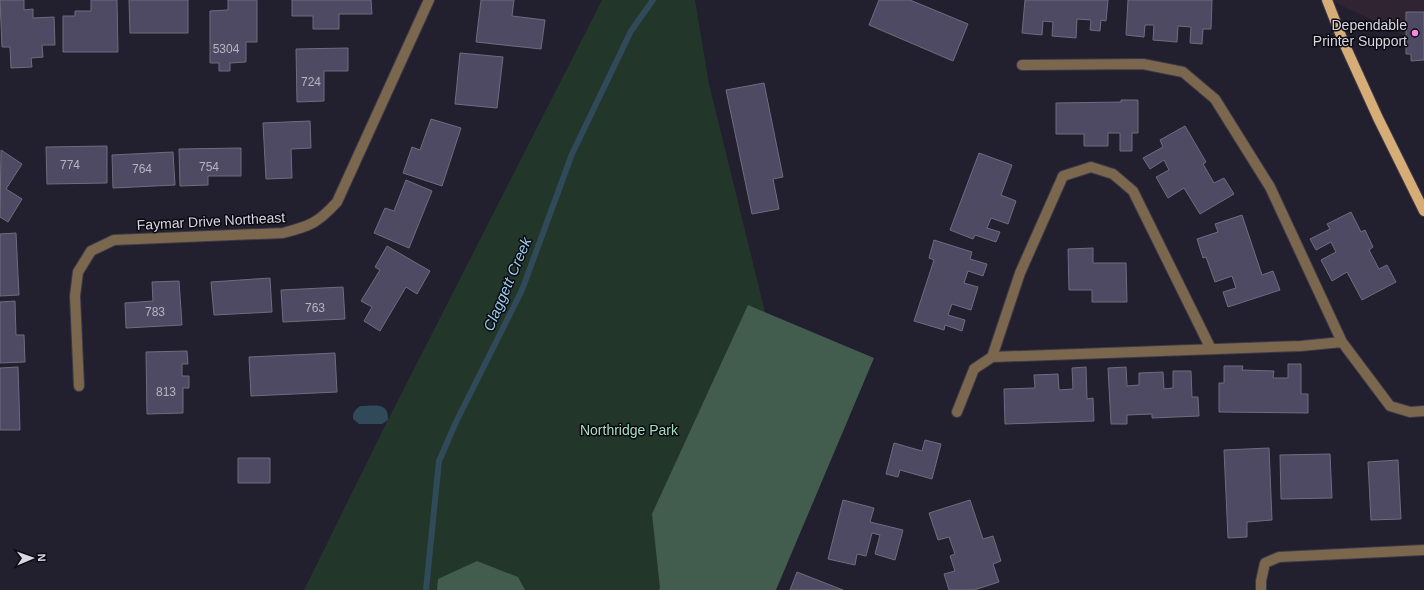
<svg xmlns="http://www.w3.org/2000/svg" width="1424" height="590" viewBox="0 0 1424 590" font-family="Arial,sans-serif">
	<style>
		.commercial { fill: #302432 }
		.green { fill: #22362a }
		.forest { fill: #425d4d }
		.water { fill: #304a5a }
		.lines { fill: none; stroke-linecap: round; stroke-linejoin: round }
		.stream { stroke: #304a5a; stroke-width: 6 }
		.building { fill: #4e4a63; stroke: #6f6c7f }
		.minor-casing { stroke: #3c3948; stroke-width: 12 }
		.major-casing { stroke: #3c3948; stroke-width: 12 }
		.minor { stroke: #7b674e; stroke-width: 10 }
		.major { stroke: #d7ad77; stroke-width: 10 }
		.poi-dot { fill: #fe86e1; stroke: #0b0a11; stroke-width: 1.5 }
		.labels { text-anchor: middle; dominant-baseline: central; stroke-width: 3; stroke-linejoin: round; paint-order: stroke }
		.number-label { font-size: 12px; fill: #b6b4c3 }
		.poi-label { font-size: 14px; fill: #d9d8e3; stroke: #0b0a11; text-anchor: end }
		.street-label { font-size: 14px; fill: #d9d8e3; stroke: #0b0a11 }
		.park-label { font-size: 14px; fill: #a9dfc0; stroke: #0b0a11 }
		.water-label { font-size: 15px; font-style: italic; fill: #99cdee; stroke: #0b0a11 }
	</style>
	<rect width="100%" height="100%" fill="#221f2f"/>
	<path class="commercial" d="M1330,0H1424V45Z"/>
	<path class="green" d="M602,0H695L709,84L798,446L731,590H304L388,420Z"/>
	<path class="forest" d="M748,305L874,358L776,590H659L660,588L652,514Z
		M477,561L518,577L525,590H437L438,579Z"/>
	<path class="water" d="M360,406C374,406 389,401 388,420L382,424H359L353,419C353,412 355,410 360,406Z"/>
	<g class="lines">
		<path class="stream" d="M426,590L439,461L456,422L522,290L572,154L631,31L653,0"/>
	</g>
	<path class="building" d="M0,0H24V10L33,9V18L54,17L55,45H42L43,57L31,58L32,67L11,68L10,47H2Z
		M91,0H117L118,52H63V16H75V11H91Z
		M129,0H188V33H130Z
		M228,0H257V42H246V62L230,63V71H219V63H210V11L228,10Z
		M292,0H371L372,14H339V29H313V16H292Z
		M481,0H514L512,16L545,20L541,49L476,42Z
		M879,0H910L968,24L953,61L869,25Z
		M1025,0H1108L1106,21L1101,20L1100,31L1090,30L1091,20L1077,19L1076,38L1052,36L1053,22L1043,21L1042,35L1022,33Z
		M1128,0H1212L1211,29H1203L1202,44L1190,43L1191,27L1178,26L1177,42L1153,40L1154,25H1145L1144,37L1126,35Z
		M1406,12H1424V60L1411,61V54H1406Z
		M348,48V71H324V101L297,102L296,49Z
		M460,53L503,57L497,108L455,104Z
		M764,83L783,177L773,179L779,209L752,214L726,90Z
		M1121,100H1138V133H1132V151H1120V133H1108V146H1084V134H1056V103L1121,102Z
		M431,119L461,128L442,186L403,173L412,147L420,150Z
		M310,121L311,148L291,149L292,178L266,179L263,123Z
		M1185,126L1206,162L1203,164L1214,183L1224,178L1234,194L1200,214L1184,188L1168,198L1156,177L1169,170L1164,160L1150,169L1143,158L1163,147L1160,140Z
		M107,146V183L47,184L46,147Z
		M241,148V176H208V185L180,186L179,149Z
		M1,150L22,164L6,189L22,199L8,222L0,217Z
		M173,152L175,185L113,188L112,155Z
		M979,153L1012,165L1001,195L1016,201L1008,224L991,218L987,228L1000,232L996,242L975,235L973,239L950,230Z
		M406,180L432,191L409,248L374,233L385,208L394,211Z
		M1351,212L1361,232L1365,230L1373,247L1369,250L1379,269L1387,265L1396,282L1362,300L1347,272L1332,281L1321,260L1336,252L1331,242L1316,250L1310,239L1330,229L1327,224Z
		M1242,215L1262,275L1273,271L1280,290L1228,307L1223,292L1236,288L1232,276L1215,282L1206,257L1203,258L1197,239L1218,232L1215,224Z
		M16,233L19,295L0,296V234Z
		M934,240L972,252L970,259L987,264L983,276L968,271L964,283L978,287L971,310L952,304L948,315L965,320L962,331L945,325L944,330L914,321L934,260L929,258Z
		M387,246L430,271L417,294L406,287L380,331L364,321L372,307L361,301L380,270L375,267Z
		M1093,248V263H1126L1127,302H1092V290H1069L1068,249Z
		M270,278L272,312L214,315L211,282Z
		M179,281L182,325L126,328L125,303L153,301L152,282Z
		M343,287L345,319L283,322L281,290Z
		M15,301L16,335H24L25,362L0,363V302Z
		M187,351L188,364H182V376H189V388H183V413L147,414L146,352Z
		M335,353L337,392L251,396L249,357Z
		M1288,364H1301V394H1308V413L1219,412V383H1224V366H1243L1242,370L1274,371L1273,378H1288Z
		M18,367L20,430H0V368Z
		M1086,367L1087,399L1093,398L1094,421L1005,424L1004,389L1035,388L1034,375L1058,374L1059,390L1073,389L1072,368Z
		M1126,367L1127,386L1139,385V373L1163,372L1164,389L1173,388V371H1191L1192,397H1198L1199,416L1152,418V414L1127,415V424H1111L1108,368Z
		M925,440L941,444L932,479L900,470L898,477L886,474L894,443L922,451Z
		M1269,448L1272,520L1247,522V537L1228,538L1224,450Z
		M1330,454L1332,498L1281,499L1280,455Z
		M238,458H270V483H238Z
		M1398,460L1401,519L1371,520L1368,462Z
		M843,500L874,508L870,522L903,530L895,560L875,554L880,535L872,533L866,556L857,554L855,565L828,559Z
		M970,500L983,539L993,536L1001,561L993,564L999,582L974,590H949L944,574L955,571L950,556L955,554L949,537L938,540L929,513Z
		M797,572L843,590H790Z"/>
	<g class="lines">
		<defs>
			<path id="minor" d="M1022,65L1143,64L1183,72L1215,99L1270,187L1342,342
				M1211,349L1133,191L1113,174L1091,167L1063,176L1020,273L992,357L1301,346L1342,342L1390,406L1410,412L1424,411
				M79,386L75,296L78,272L91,251L114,240L283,233C310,226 318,223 337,202L429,0
				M957,412L974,369L992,357
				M1261,590V581L1265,563L1279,557L1424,550"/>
			<path id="major" d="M1327,0L1343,41L1378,118L1424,211"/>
		</defs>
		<use href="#minor" class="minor-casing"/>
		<use href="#major" class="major-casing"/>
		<use href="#minor" class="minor"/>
		<use href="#major" class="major"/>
	</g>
	<circle class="poi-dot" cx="1415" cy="33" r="4"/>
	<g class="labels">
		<g class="number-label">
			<text x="226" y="49">5304</text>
			<text x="311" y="82">724</text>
			<text x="70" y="165">774</text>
			<text x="209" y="167">754</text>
			<text x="142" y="169">764</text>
			<text x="315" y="308">763</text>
			<text x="155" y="312">783</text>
			<text x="166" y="392">813</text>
		</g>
		<g class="poi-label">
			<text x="1407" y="25">Dependable<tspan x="1407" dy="16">Printer Support</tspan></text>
		</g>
		<g class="street-label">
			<text transform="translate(211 221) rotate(-3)">Faymar Drive Northeast</text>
		</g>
		<g class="park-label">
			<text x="629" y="430">Northridge Park</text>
		</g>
		<g class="water-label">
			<text transform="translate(507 284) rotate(-67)">Claggett Creek</text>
		</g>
	</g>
	<g transform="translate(32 558) rotate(88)" stroke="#0b0a11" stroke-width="3" paint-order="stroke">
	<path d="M0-3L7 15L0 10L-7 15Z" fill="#d9d8e3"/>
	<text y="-6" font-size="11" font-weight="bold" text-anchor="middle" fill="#d9d8e3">N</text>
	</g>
</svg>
